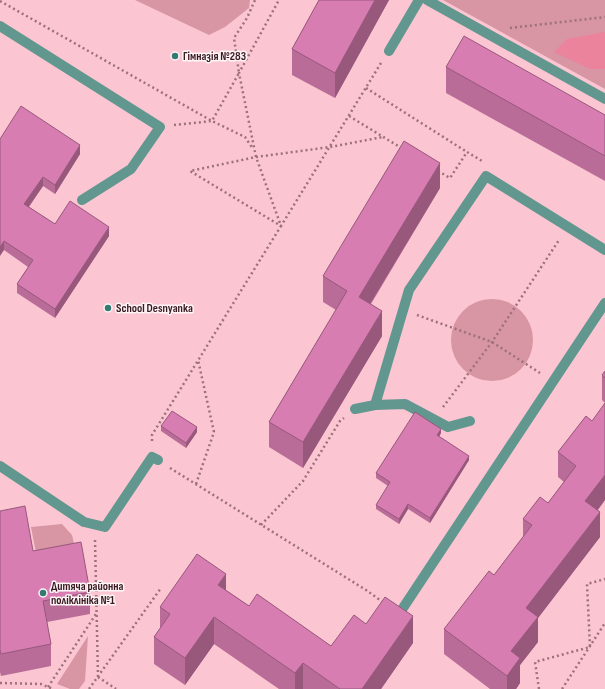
<svg xmlns="http://www.w3.org/2000/svg" width="605" height="689" viewBox="0 0 605 689" font-family="'Sofia Sans Condensed',sans-serif">
	<style>
		.green { fill: #d895a3 }
		.forest { fill: #eb839c }
		.lines { fill: none; stroke-linecap: round; stroke-linejoin: round }
		.path { stroke: #9c717b; stroke-width: 2.5; stroke-dasharray: 2 3; stroke-linecap: butt }
		.lane { stroke: #61978f; stroke-width: 10 }
		.wall { fill: #ba6c98 }
		.shaded-wall { fill: #97587c }
		.building { fill: #d87db1; stroke: #97587c }
		.poi-dot { fill: #347a73; stroke: #fef5f6; stroke-width: 1.5 }
		.labels { text-anchor: middle; dominant-baseline: central; stroke-width: 3; stroke-linejoin: round; paint-order: stroke }
		.poi-label { font-size: 12px; font-weight: bold; fill: #3a1a22; stroke: #fef5f6; text-anchor: start }
	</style>
	<rect width="100%" height="100%" fill="#fbc6d1"/>
	<path class="green" d="M135,0H250L249,8L225,27L209,35Z
		M443,0H605V89Z
		M451 340a41 41 0 1 1 82 0a41 41 0 1 1-82 0Z
		M62,524L72,535L76,552L37,558L31,527Z
		M88,636L85,681L79,689H70L57,684Z"/>
	<path class="forest" d="M605,32V69H590L554,52L567,39Z"/>
	<g class="lines">
		<path class="path" d="M0,1L212,121L245,137L253,149
			M510,28L605,17
			M381,63L281,226L190,171L256,157L330,147L383,137
			M366,88L467,152
			M349,116L403,149
			M174,125L212,121L239,73L234,38L247,18L255,0
			M438,171L450,178L467,152L482,161
			M417,315L492,342L540,373
			M443,407L492,342L559,240
			M152,441V435L281,226L256,157L239,73L279,0
			M170,468L366,590L384,603
			M196,484L214,432L198,360
			M261,525L303,481L340,421L344,418
			M95,540L98,677
			M98,677L116,689
			M0,683L41,684L53,689
			M48,687L96,614
			M89,689L161,588
			M539,689L535,662L590,647L587,584L605,579
			M562,689L605,623"/>
		<path class="lane" d="M427,0L605,99
			M0,26L160,127L131,169L82,200
			M389,51L419,0
			M375,405L409,290L486,176L605,250
			M355,409L375,405L405,404L448,427L470,421
			M0,466L84,522L105,527L152,457L158,460
			M399,614L605,303"/>
	</g>
	<path class="wall" d="M319,0H389L335,98L292,75V49Z
		M446,67L605,115V181L446,93Z
		M0,139L80,154L55,194L43,186L29,207L55,224L109,236L55,318L17,293V284L28,267L4,250Z
		M440,188L371,304L382,336L303,468L269,447V422L336,310L323,302V276Z
		M605,371V403L602,400V375Z
		M586,416L605,500L598,510L600,537L538,618V642L520,665V683L516,689H490L444,654V629L494,575L523,537V519L548,503L564,482L558,477V452Z
		M161,426L197,432L186,448L161,431Z
		M441,433L439,437L469,460L430,523L408,509L399,524L376,509V505L388,486L376,478V473Z
		M0,511L33,551L90,592V614L47,622L51,644V666L1,676L0,672Z
		M226,590L249,606L331,646L366,624L413,643L381,689H279L214,644L185,685L154,664V637L160,629V607Z"/>
	<path class="shaded-wall" d="M375,0H389L335,98V73Z
		M80,145V154L55,194V185Z
		M440,163V188L359,322V297Z
		M43,177V186L24,213V204Z
		M109,227V236L55,318V309Z
		M4,241V250L0,256V247Z
		M382,311V336L303,468V442Z
		M197,427V432L186,448V443Z
		M441,429V433L437,440V435Z
		M469,456V460L430,523V518Z
		M605,475V500L585,526V501Z
		M408,504V509L399,524V519Z
		M600,512V537L538,618V642L520,665V683L516,689H507V676L511,651L526,608Z
		M226,574V601L218,585Z
		M413,616V643L381,689H362Z
		M214,617V644L185,685V658Z
		M303,663V689H295V673Z"/>
	<path class="building" d="M319,0H375L335,73L292,49Z
		M464,36L605,115V156L446,67Z
		M21,106L80,145L55,185L43,177L24,204L55,224L70,201L109,227L55,309L17,284L33,260L4,241L0,247V139Z
		M404,141L440,163L359,297L382,311L303,442L269,422L347,291L323,276Z
		M605,371V378L602,375Z
		M605,403V475L585,501L600,512L526,608L538,617L511,651L520,658L507,676L444,629L489,571L494,575L532,525L523,519L540,497L548,503L576,466L558,452L586,416L592,421Z
		M172,411L197,427L186,443L161,426Z
		M415,412L441,429L437,435L469,456L430,518L408,504L399,519L376,505L390,482L376,473Z
		M25,506L33,551L81,542L90,592L43,601L51,644L1,654L0,650V511Z
		M197,554L226,574L218,585L249,606L257,594L331,646L354,615L366,624L385,597L413,616L362,689H340L303,663L295,673L214,617L185,658L154,637L170,614L160,607Z"/>
	<g class="poi-dot">
		<circle cx="175" cy="56" r="4"/>
		<circle cx="108" cy="308" r="4"/>
		<circle cx="43" cy="593" r="4"/>
	</g>
	<g class="labels">
		<g class="poi-label">
			<text x="183" y="56">Гімназія №283</text>
			<text x="116" y="308">School Desnyanka</text>
			<text x="51" y="586">Дитяча районна<tspan x="51" dy="14">поліклініка №1</tspan></text>
		</g>
	</g>
</svg>
